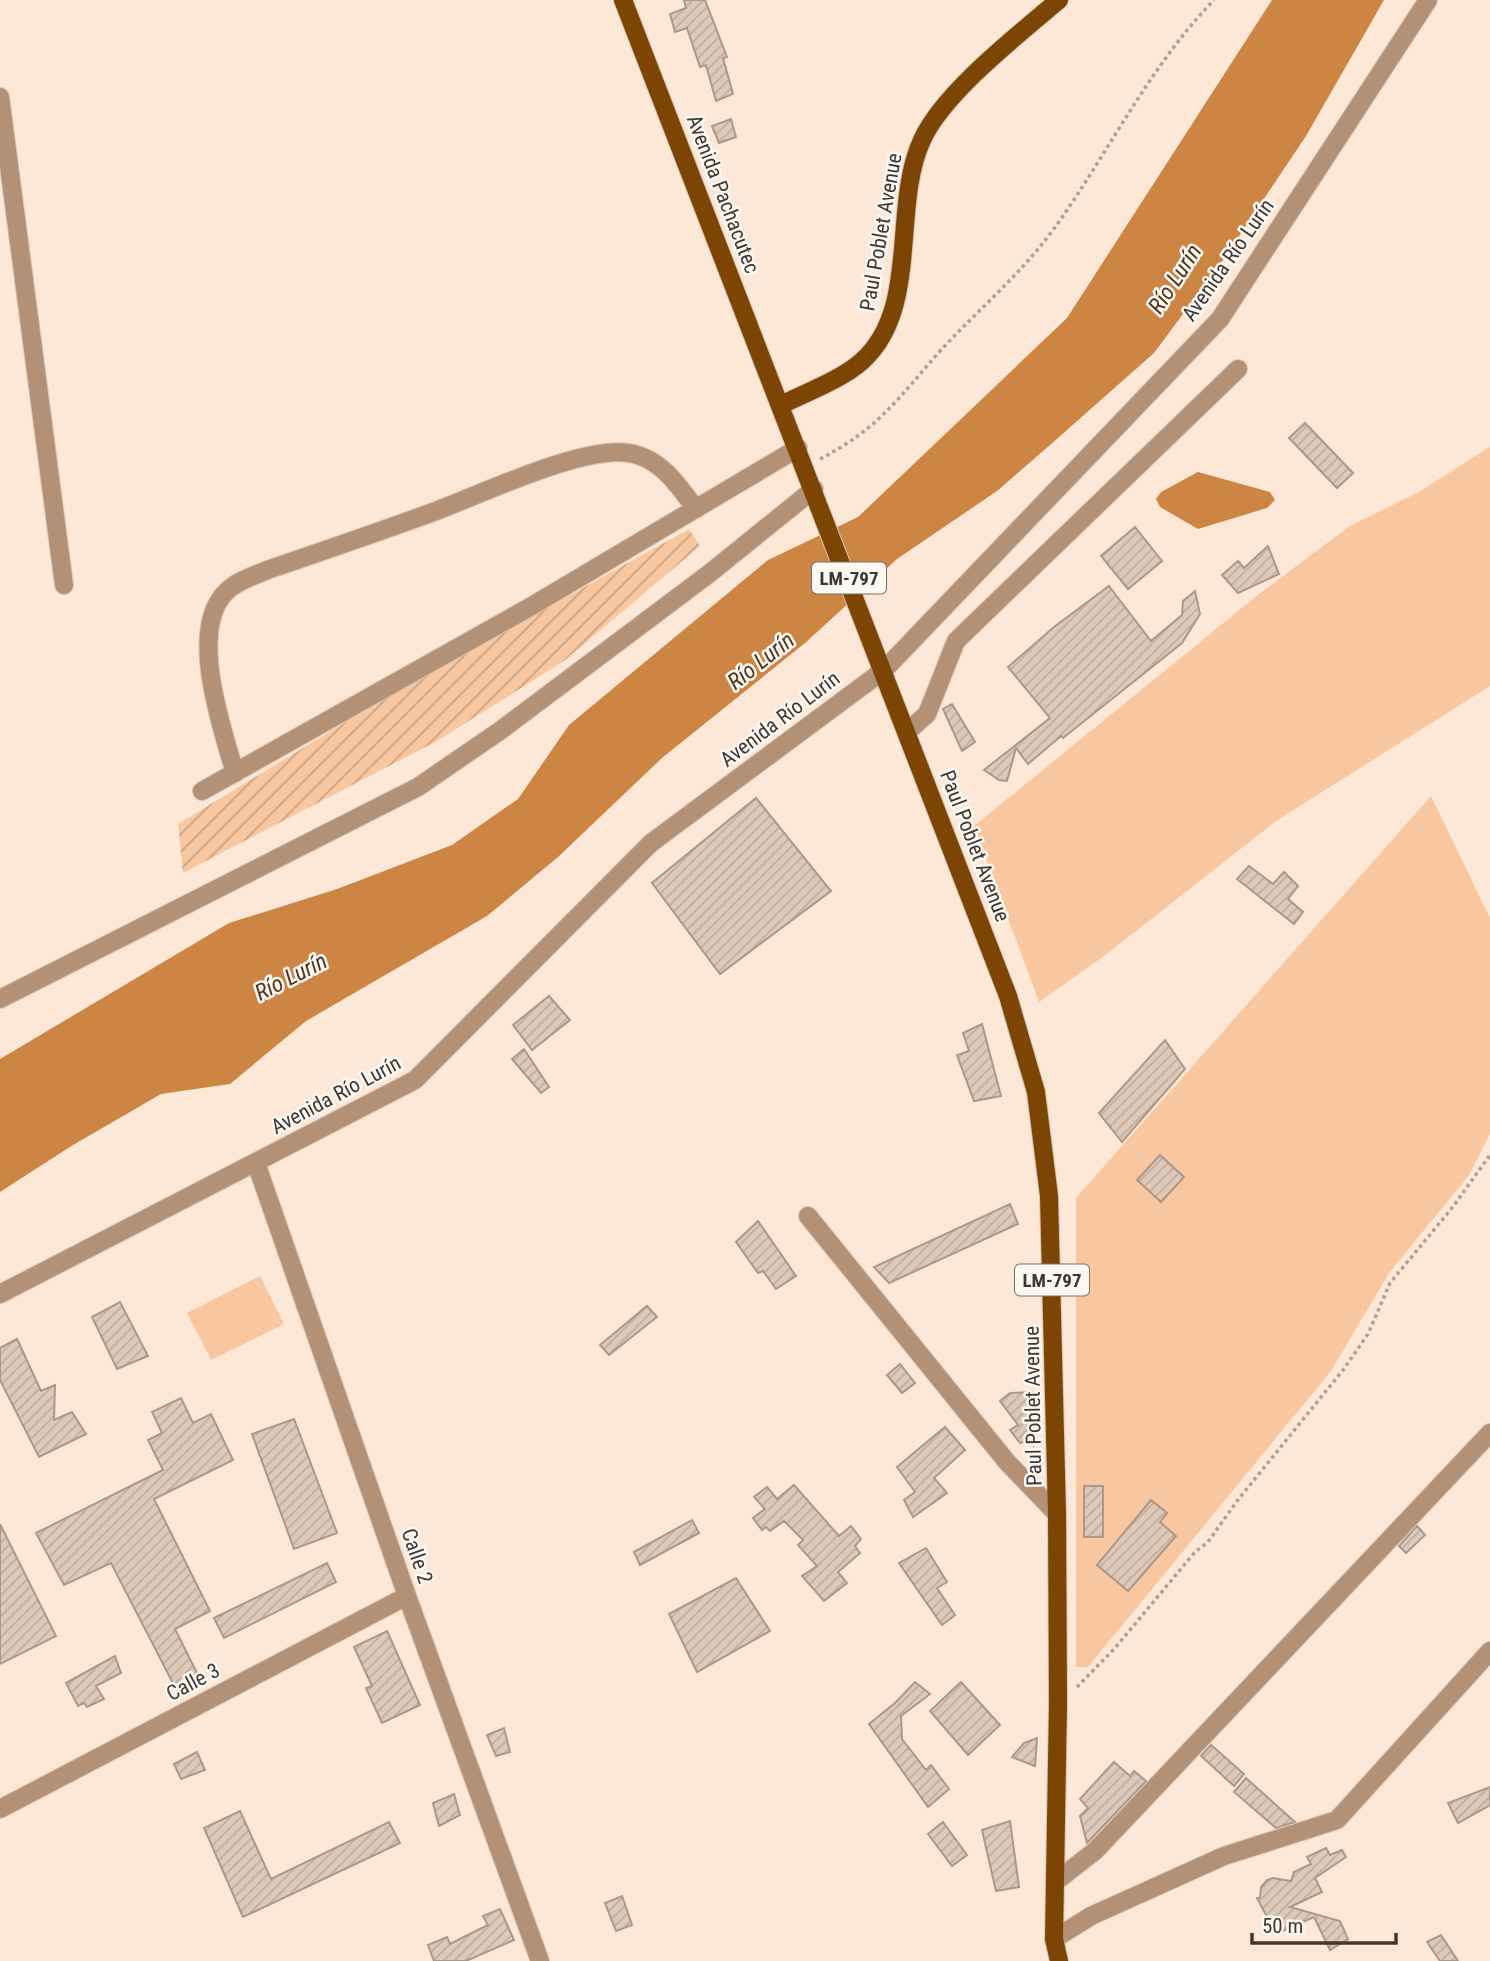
<svg xmlns="http://www.w3.org/2000/svg" width="1490" height="1961" viewBox="0 0 1490 1961" font-family="'Roboto Condensed',sans-serif">
	<style>
		.park { fill: #f8c79f }
		.garden { fill: url(#garden-furrows) }
		.water { fill: #cd8543 }
		.building { fill: url(#building-hatch); stroke: #ac9889; stroke-width: 2 }
		.lines { fill: none; stroke-linecap: round; stroke-linejoin: round }
		.minor-casing { stroke: #d7c4b5; stroke-width: 20 }
		.major-casing { stroke: #d7c4b5; stroke-width: 20 }
		.path { stroke: #b0a093; stroke-width: 3.5; stroke-dasharray: 3.5 3.5; stroke-linecap: butt }
		.minor { stroke: #b29177; stroke-width: 18 }
		.major { stroke: #7d4504; stroke-width: 18 }
		.labels { text-anchor: middle; dominant-baseline: central; stroke-width: 5; stroke-linejoin: round; paint-order: stroke }
		.shield { fill: #fcf8f4; stroke: #78716b; stroke-width: 2 }
		.shield-label { font-size: 19px; font-weight: bold; fill: #3f3730 }
		.street-label { font-size: 21px; fill: #3f3730; stroke: #fcf8f4 }
		.water-label { font-size: 23px; font-style: italic; fill: #54351a; stroke: #fcf8f4 }
	</style>
	<defs>
		<pattern id="garden-furrows" width="10" height="10" patternUnits="userSpaceOnUse" patternTransform="scale(1.75)"><rect width="10" height="10" fill="#f8c79f"/><path d="M-1 1l2-2M0 10L10 0M9 11l2-2" fill="none" stroke="#caa282"/></pattern>
		<pattern id="building-hatch" width="6" height="6" patternUnits="userSpaceOnUse" patternTransform="scale(1.75)"><rect width="6" height="6" fill="#dec9b9"/><path d="M-1 1l2-2M0 6l6-6M5 7l2-2" fill="none" stroke="#c0ad9f"/></pattern>
	</defs>
	<rect width="100%" height="100%" fill="#fde7d6"/>
	<path class="park" d="M1490,447V686L1276,821L1108,953L1039,1002L974,826L1259,594L1350,526L1417,493Z
		M1431,796L1490,918V1134L1469,1175L1389,1273L1331,1371L1088,1667H1076V1198Z
		M260,1276L284,1324L211,1360L187,1313Z"/>
	<path class="garden" d="M689,529L700,546L564,661L437,741L183,873L178,824L385,698Z"/>
	<path class="water" d="M1272,0H1384L1306,136L1223,260L1154,353L1050,445L997,491L897,559L805,643L662,758L558,857L487,916L306,1021L230,1084L161,1094L73,1145L0,1192V1059L229,923L337,889L452,845L518,799L569,725L768,560L858,517L1067,318Z
		M1198,472L1270,492L1275,500L1267,508L1198,529L1160,507L1156,499L1161,492Z"/>
	<path class="building" d="M684,0H705L727,57L723,58L733,94L716,101L706,65L700,67L687,28L675,32L670,14L686,8Z
		M731,119L736,137L719,143L712,126Z
		M1305,423L1353,473L1337,488L1289,438Z
		M1135,527L1162,561L1128,589L1101,556Z
		M1268,546L1279,574L1238,593L1222,575L1238,561L1244,568Z
		M1109,586L1151,641L1182,615L1183,601L1195,591L1200,614L1182,643L1063,738L1061,736L1028,764L1016,748L1007,781L999,780L984,770L1050,718L1008,667L1054,627Z
		M952,704L975,742L962,751L943,709Z
		M756,798L831,891L720,974L652,883Z
		M1249,866L1273,884L1284,872L1298,886L1288,899L1303,912L1294,924L1237,879Z
		M549,996L570,1020L532,1050L513,1025Z
		M982,1024L1001,1096L974,1101L957,1055L969,1051L963,1033Z
		M1165,1040L1185,1069L1122,1142L1099,1113Z
		M524,1049L549,1087L541,1093L512,1059Z
		M1160,1155L1184,1177L1161,1202L1137,1180Z
		M1010,1204L1018,1224L889,1283L874,1267Z
		M758,1221L796,1276L776,1289L763,1271L758,1273L736,1242Z
		M120,1302L148,1356L117,1369L92,1317Z
		M647,1306L657,1317L609,1355L600,1345Z
		M17,1339L41,1391L55,1385L54,1420L72,1412L86,1434L39,1457L0,1380V1348Z
		M900,1364L915,1383L902,1393L887,1375Z
		M1033,1392V1445L1030,1441L1020,1443L1010,1430L1018,1425L1000,1401L1010,1393Z
		M181,1398L193,1423L211,1414L233,1460L154,1499L210,1611L175,1629L201,1681L178,1693L111,1563L64,1585L36,1533L163,1470L148,1440L162,1433L152,1412Z
		M294,1419L337,1533L294,1549L252,1434Z
		M945,1427L965,1450L934,1478L947,1493L913,1517L904,1500L915,1492L897,1467Z
		M794,1485L839,1536L851,1526L861,1539L855,1546L860,1553L838,1572L847,1583L824,1601L802,1576L817,1566L798,1545L803,1540L784,1521L770,1531L766,1527L762,1530L753,1518L765,1509L754,1497L767,1487L777,1499Z
		M1084,1486H1103V1537H1084Z
		M1151,1500L1167,1513L1160,1522L1176,1536L1128,1591L1097,1565Z
		M692,1520L699,1533L640,1565L634,1552Z
		M0,1524L56,1636L0,1664Z
		M1417,1526L1425,1535L1406,1553L1399,1546Z
		M926,1548L947,1582L937,1588L955,1615L942,1625L899,1563Z
		M327,1563L336,1582L224,1638L214,1618Z
		M736,1578L770,1631L697,1672L669,1614Z
		M387,1631L420,1705L382,1723L366,1688L372,1686L354,1647Z
		M115,1656L121,1673L96,1686L104,1699L87,1707L84,1703L78,1706L66,1683Z
		M915,1682L930,1694L901,1716L902,1739L926,1770L931,1765L949,1789L928,1807L869,1724L895,1703Z
		M961,1682L1000,1725L968,1755L930,1711Z
		M504,1728L510,1752L496,1756L487,1735Z
		M1037,1738L1035,1766L1012,1757L1024,1743Z
		M1211,1745L1244,1774L1234,1786L1201,1756Z
		M197,1752L205,1770L181,1779L174,1764Z
		M1114,1762L1130,1776L1134,1771L1146,1781L1087,1843L1080,1816L1088,1808L1080,1799Z
		M1246,1778L1295,1822L1276,1828L1234,1792Z
		M1490,1787V1805L1458,1823L1448,1803Z
		M454,1794L460,1815L439,1826L433,1803Z
		M240,1811L271,1879L389,1822L400,1843L243,1917L204,1828Z
		M1010,1821L1019,1887L996,1891L982,1830Z
		M943,1822L967,1855L952,1866L928,1834Z
		M1326,1848L1330,1855L1342,1850L1346,1857L1315,1878L1322,1892L1290,1907L1340,1921L1348,1939L1330,1950L1314,1917L1276,1934L1257,1898H1260L1261,1887L1267,1880L1273,1878L1291,1881L1294,1872L1311,1864L1307,1857Z
		M622,1896L632,1925L616,1931L605,1903Z
		M500,1909L514,1940L466,1961H434L428,1945L447,1937L450,1944L488,1925L483,1916Z
		M1441,1935L1458,1961H1440L1427,1942Z"/>
	<g class="lines">
		<defs>
			<path id="minor" d="M0,97L64,585
				M907,732L927,714L956,641L1238,369
				M235,773C222,728 187,628 227,591C238,580 256,575 270,569C326,550 381,531 436,511C482,494 589,442 634,454C663,461 679,487 696,509
				M202,791L530,607L798,448
				M0,999L418,787L501,730L710,573L814,489
				M256,1163L407,1596L540,1961
				M808,1216L1007,1462L1057,1514
				M0,1294L415,1080L651,843L884,670L1220,319L1428,0
				M0,1809L407,1596
				M1055,1882L1095,1851L1490,1433
				M1054,1939L1091,1916L1224,1856L1337,1820L1490,1651"/>
			<path id="major" d="M623,0L1008,996L1036,1092L1049,1196L1057,1514L1058,1703L1054,1939L1059,1961
				M781,405C805,393 842,379 861,362C921,310 891,207 922,140C943,93 1019,34 1059,0"/>
		</defs>
		<use href="#minor" class="minor-casing"/>
		<use href="#major" class="major-casing"/>
		<path class="path" d="M820,459C880,428 898,398 941,350C978,310 1020,275 1053,230C1108,154 1148,68 1214,0
			M1077,1687L1115,1648L1195,1552L1208,1542L1237,1501L1343,1370L1368,1334L1390,1283L1452,1208L1490,1155"/>
		<use href="#minor" class="minor"/>
		<use href="#major" class="major"/>
	</g>
	<g class="labels">
		<g class="shield">
			<rect x="812" y="562.5" width="74" height="31" rx="5"/>
			<rect x="1015" y="1264.5" width="74" height="31" rx="5"/>
		</g>
		<g class="shield-label">
			<text x="849" y="578">LM-797</text>
			<text x="1052" y="1280">LM-797</text>
		</g>
		<g class="street-label">
			<text transform="translate(723 194) rotate(69)">Avenida Pachacutec</text>
			<text transform="translate(881 232) rotate(-80)">Paul Poblet Avenue</text>
			<text transform="translate(1228 260) rotate(-55)">Avenida Río Lurín</text>
			<text transform="translate(780 719) rotate(-37)">Avenida Río Lurín</text>
			<text transform="translate(975 846) rotate(69)">Paul Poblet Avenue</text>
			<text transform="translate(336 1095) rotate(-28)">Avenida Río Lurín</text>
			<text transform="translate(1033 1406) rotate(-91)">Paul Poblet Avenue</text>
			<text transform="translate(417 1556) rotate(71)">Calle 2</text>
			<text transform="translate(193 1682) rotate(-28)">Calle 3</text>
		</g>
		<g class="water-label">
			<text transform="translate(1175 279) rotate(-57)">Río Lurín</text>
			<text transform="translate(761 661) rotate(-38)">Río Lurín</text>
			<text transform="translate(291 977) rotate(-27)">Río Lurín</text>
		</g>
	</g>
	<path d="M1252 1933v10h144v-10" fill="none" stroke="#3f3730" stroke-width="3.5"/>
	<text x="1262" y="1933" font-size="21" fill="#3f3730" stroke="#fcf8f4" stroke-width="5" paint-order="stroke">50 m</text>
</svg>
